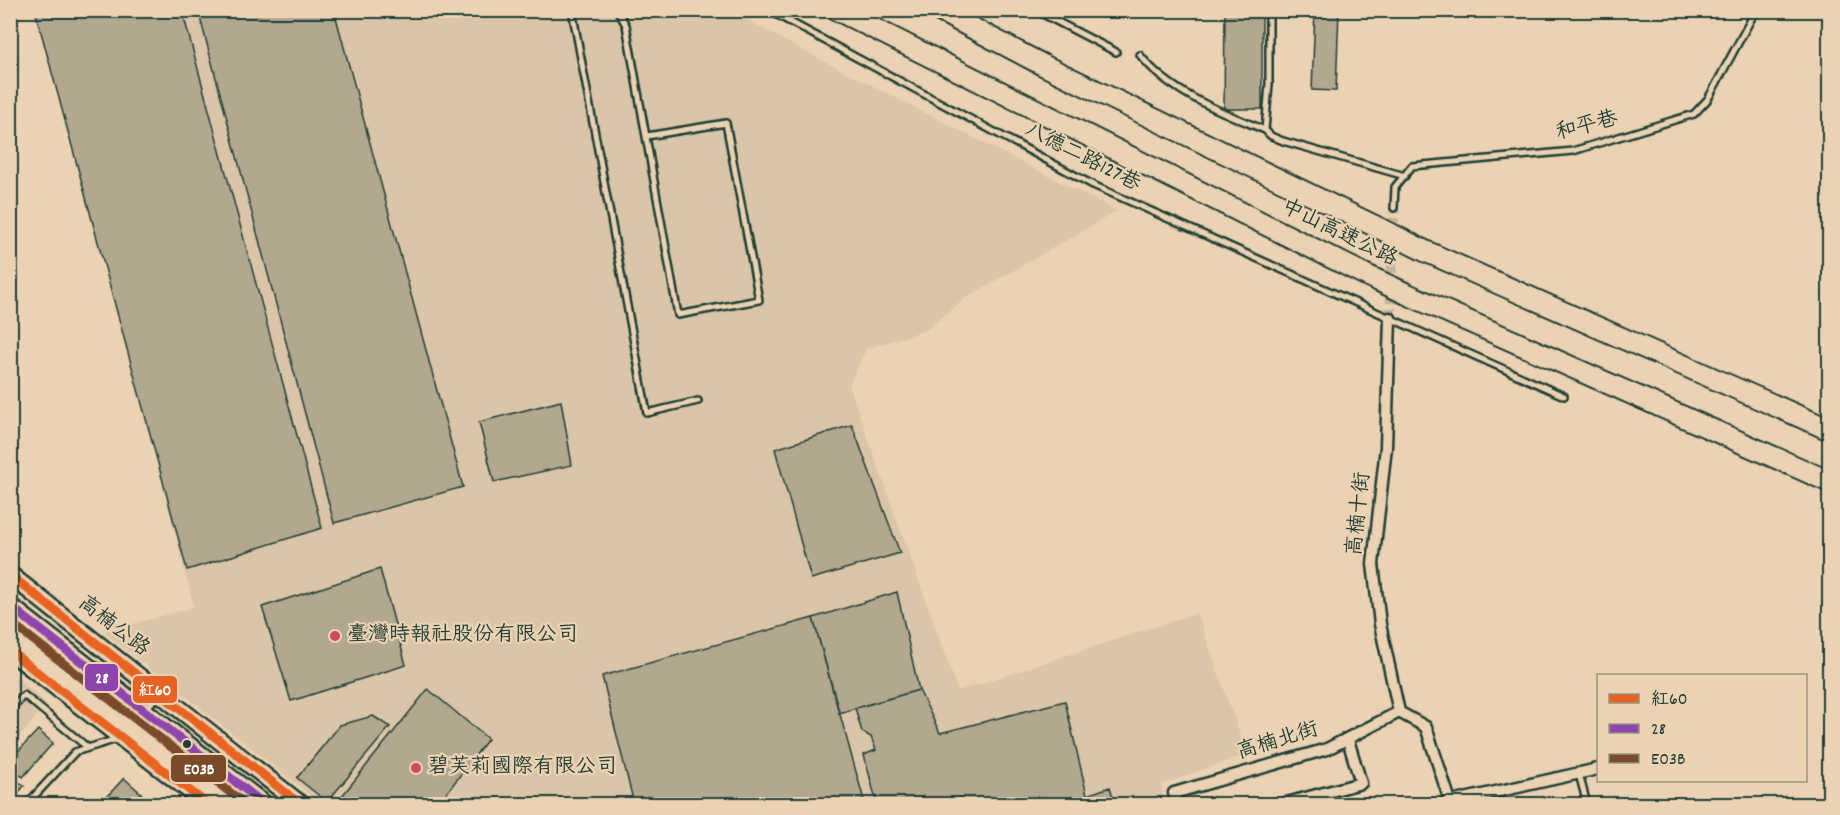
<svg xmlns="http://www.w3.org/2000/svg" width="1840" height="815" viewBox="0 0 1840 815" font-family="Dekko,'LXGW WenKai TC',sans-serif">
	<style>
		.built { fill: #dac5a8 }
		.building { fill: #b2a890; stroke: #1f3d34; stroke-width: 1.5 }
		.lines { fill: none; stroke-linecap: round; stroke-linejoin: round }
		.minor-tunnel { stroke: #c2b49a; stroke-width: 10; stroke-dasharray: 10 5; stroke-linecap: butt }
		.service-casing { stroke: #1f3d34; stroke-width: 10 }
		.minor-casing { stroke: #1f3d34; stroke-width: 15 }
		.primary-casing { stroke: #1f3d34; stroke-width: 21 }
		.motorway-casing { stroke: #1f3d34; stroke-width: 24 }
		.service { stroke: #ebd2b3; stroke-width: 5 }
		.minor { stroke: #ebd2b3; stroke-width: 10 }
		.primary { stroke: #ebd2b3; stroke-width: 16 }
		.motorway { stroke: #ebd2b3; stroke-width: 20 }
		.motorway-bridge-casing { stroke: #1f3d34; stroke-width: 24; stroke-linecap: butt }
		.motorway-bridge { stroke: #ebd2b3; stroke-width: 20 }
		.bus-1-casing { stroke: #ebd2b3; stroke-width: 14 }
		.bus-2-casing { stroke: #ebd2b3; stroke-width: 14 }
		.bus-3-casing { stroke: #ebd2b3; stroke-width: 14 }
		.bus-1 { stroke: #e76323; stroke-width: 9 }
		.bus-2 { stroke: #8e44ad; stroke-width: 9 }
		.bus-3 { stroke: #7a4b2a; stroke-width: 9 }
		.poi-dot { fill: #d1495b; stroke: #ebd2b3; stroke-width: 2 }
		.bus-dot { fill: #1f3d34; stroke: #ebd2b3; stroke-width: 2 }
		.labels { text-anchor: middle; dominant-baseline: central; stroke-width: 4.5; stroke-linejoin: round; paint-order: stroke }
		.street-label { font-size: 21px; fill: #1f3d34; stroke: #ebd2b3 }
		.poi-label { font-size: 21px; fill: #1f3d34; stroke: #ebd2b3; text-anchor: start }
		.line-badge { stroke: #ebd2b3; stroke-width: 2 }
		.badge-label { font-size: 16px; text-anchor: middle; font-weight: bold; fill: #fff }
	</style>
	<rect width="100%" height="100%" fill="#ebd2b3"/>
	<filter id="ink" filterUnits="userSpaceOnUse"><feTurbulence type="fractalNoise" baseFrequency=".0167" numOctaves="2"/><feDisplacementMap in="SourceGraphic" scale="12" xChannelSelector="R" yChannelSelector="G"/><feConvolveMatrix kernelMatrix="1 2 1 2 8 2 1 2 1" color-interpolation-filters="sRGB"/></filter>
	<g filter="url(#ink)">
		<path class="built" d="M39,11H732L783,40L1117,211L966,298L926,330L866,349L849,385L958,691L1197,613L1247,754L1161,785L1165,804H322L104,632L194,607Z
			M11,672L47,704L11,747Z"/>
		<path class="building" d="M35,10H182L322,528L187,570Z
			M198,10H334L463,487L334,523Z
			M1225,10H1262V109H1224Z
			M1315,10H1339L1336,91L1312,90Z
			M561,401L572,465L494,482L479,422Z
			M852,425L900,553L811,579L775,449Z
			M380,569L406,665L291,701L262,607Z
			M897,592L919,690L839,713L813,618Z
			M813,618L865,804H634L602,676Z
			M428,689L488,739L438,804H352L342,796Z
			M919,690L940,733L1065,701L1087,795L1110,787L1115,804H877L864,755L876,750L871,737L862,732L855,708Z
			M373,716L390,727L327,802L297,778L340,725Z
			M38,730L53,743L23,777L10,767V760Z
			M10,774L24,786L10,802Z
			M124,778L153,804H100Z"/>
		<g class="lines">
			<path class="minor-tunnel" d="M1390,318L1394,208"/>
			<defs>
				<path id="service" d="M572,10L647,413L698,401
					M617,10L626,25L678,315L759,300L726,123L647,136
					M768,10L1093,185L1564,396
					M1035,10L1116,52
					M1269,10V85L1265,130L1271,136L1283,141L1405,176
					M1140,55C1171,94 1222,112 1265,130
					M1394,208L1395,187L1412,166L1573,151L1694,114L1708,99L1756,10
					M10,710L24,695L87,747
					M132,726L157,696
					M1579,774L1587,804
					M27,804L75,752L117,739"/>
				<path id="minor" d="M1390,318L1386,447L1373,564L1380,624L1399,712
					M1399,712L1426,727L1451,804
					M1451,802L1598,769
					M1177,804L1174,793L1327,749L1399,712
					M1283,804L1361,783L1348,740"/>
				<path id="primary" d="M10,575L300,804
					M10,606L264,804
					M10,633L231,804
					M10,651L207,804"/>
				<path id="motorway" d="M837,10L1364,274
					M938,10L1043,65L1383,230
					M1425,251L1830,430
					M1407,294L1830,482"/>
			</defs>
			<use href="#service" class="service-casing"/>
			<use href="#minor" class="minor-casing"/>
			<use href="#primary" class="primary-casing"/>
			<use href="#motorway" class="motorway-casing"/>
			<use href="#service" class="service"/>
			<use href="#minor" class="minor"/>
			<use href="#primary" class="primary"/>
			<use href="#motorway" class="motorway"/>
			<defs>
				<path id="motorway-bridge" d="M1383,230L1425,251
					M1364,274L1407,294"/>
			</defs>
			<use href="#motorway-bridge" class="motorway-bridge-casing"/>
			<use href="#motorway-bridge" class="motorway-bridge"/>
			<defs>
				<path id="bus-1" d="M10,575L300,804
					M10,651L207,804"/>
				<path id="bus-2" d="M10,606L264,804"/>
				<path id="bus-3" d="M10,622L245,804"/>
			</defs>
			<use href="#bus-1" class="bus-1-casing"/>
			<use href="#bus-2" class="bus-2-casing"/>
			<use href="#bus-3" class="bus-3-casing"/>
			<use href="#bus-1" class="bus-1"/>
			<use href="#bus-2" class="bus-2"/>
			<use href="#bus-3" class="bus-3"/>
		</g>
	</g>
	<g class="poi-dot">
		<circle cx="335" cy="636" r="6"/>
		<circle cx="416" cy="768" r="6"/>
	</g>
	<circle class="bus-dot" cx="187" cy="744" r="5"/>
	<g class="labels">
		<g class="street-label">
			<text transform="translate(1587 127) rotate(-14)">和平巷</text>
			<text transform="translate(1082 158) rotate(27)">八德二路127巷</text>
			<text transform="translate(1339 234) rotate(26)">中山高速公路</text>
			<text transform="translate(1360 514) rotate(-84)">高楠十街</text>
			<text transform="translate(113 627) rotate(38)">高楠公路</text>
			<text transform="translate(1278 742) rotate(-17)">高楠北街</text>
		</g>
		<g class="poi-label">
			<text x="347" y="636">臺灣時報社股份有限公司</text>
			<text x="428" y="768">碧芙莉國際有限公司</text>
		</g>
	</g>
	<g class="line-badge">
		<rect x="84" y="663" width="35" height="29" rx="6" fill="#8e44ad"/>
		<rect x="132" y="675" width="46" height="29" rx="6" fill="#e76323"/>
		<rect x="170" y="754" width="57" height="29" rx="6" fill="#7a4b2a"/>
	</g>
	<g class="badge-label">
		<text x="102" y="683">28</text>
		<text x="155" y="695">紅60</text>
		<text x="199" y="774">E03B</text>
	</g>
	<rect width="1840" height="815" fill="none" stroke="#ebd2b3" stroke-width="36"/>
	<rect x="18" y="18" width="1804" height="779" fill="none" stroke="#1f3d34" stroke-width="2" filter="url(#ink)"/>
	<rect x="1597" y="674" width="210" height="108" fill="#ebd2b3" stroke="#999680" stroke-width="1.5"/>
	<rect x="1609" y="694" width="30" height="9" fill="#e76323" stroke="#999680" stroke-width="1.5"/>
	<text x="1651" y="704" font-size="18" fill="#1f3d34">紅60</text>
	<rect x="1609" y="724" width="30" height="9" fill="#8e44ad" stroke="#999680" stroke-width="1.5"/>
	<text x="1651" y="734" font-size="18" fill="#1f3d34">28</text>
	<rect x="1609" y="754" width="30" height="9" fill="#7a4b2a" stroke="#999680" stroke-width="1.5"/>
	<text x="1651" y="764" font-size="18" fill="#1f3d34">E03B</text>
</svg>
